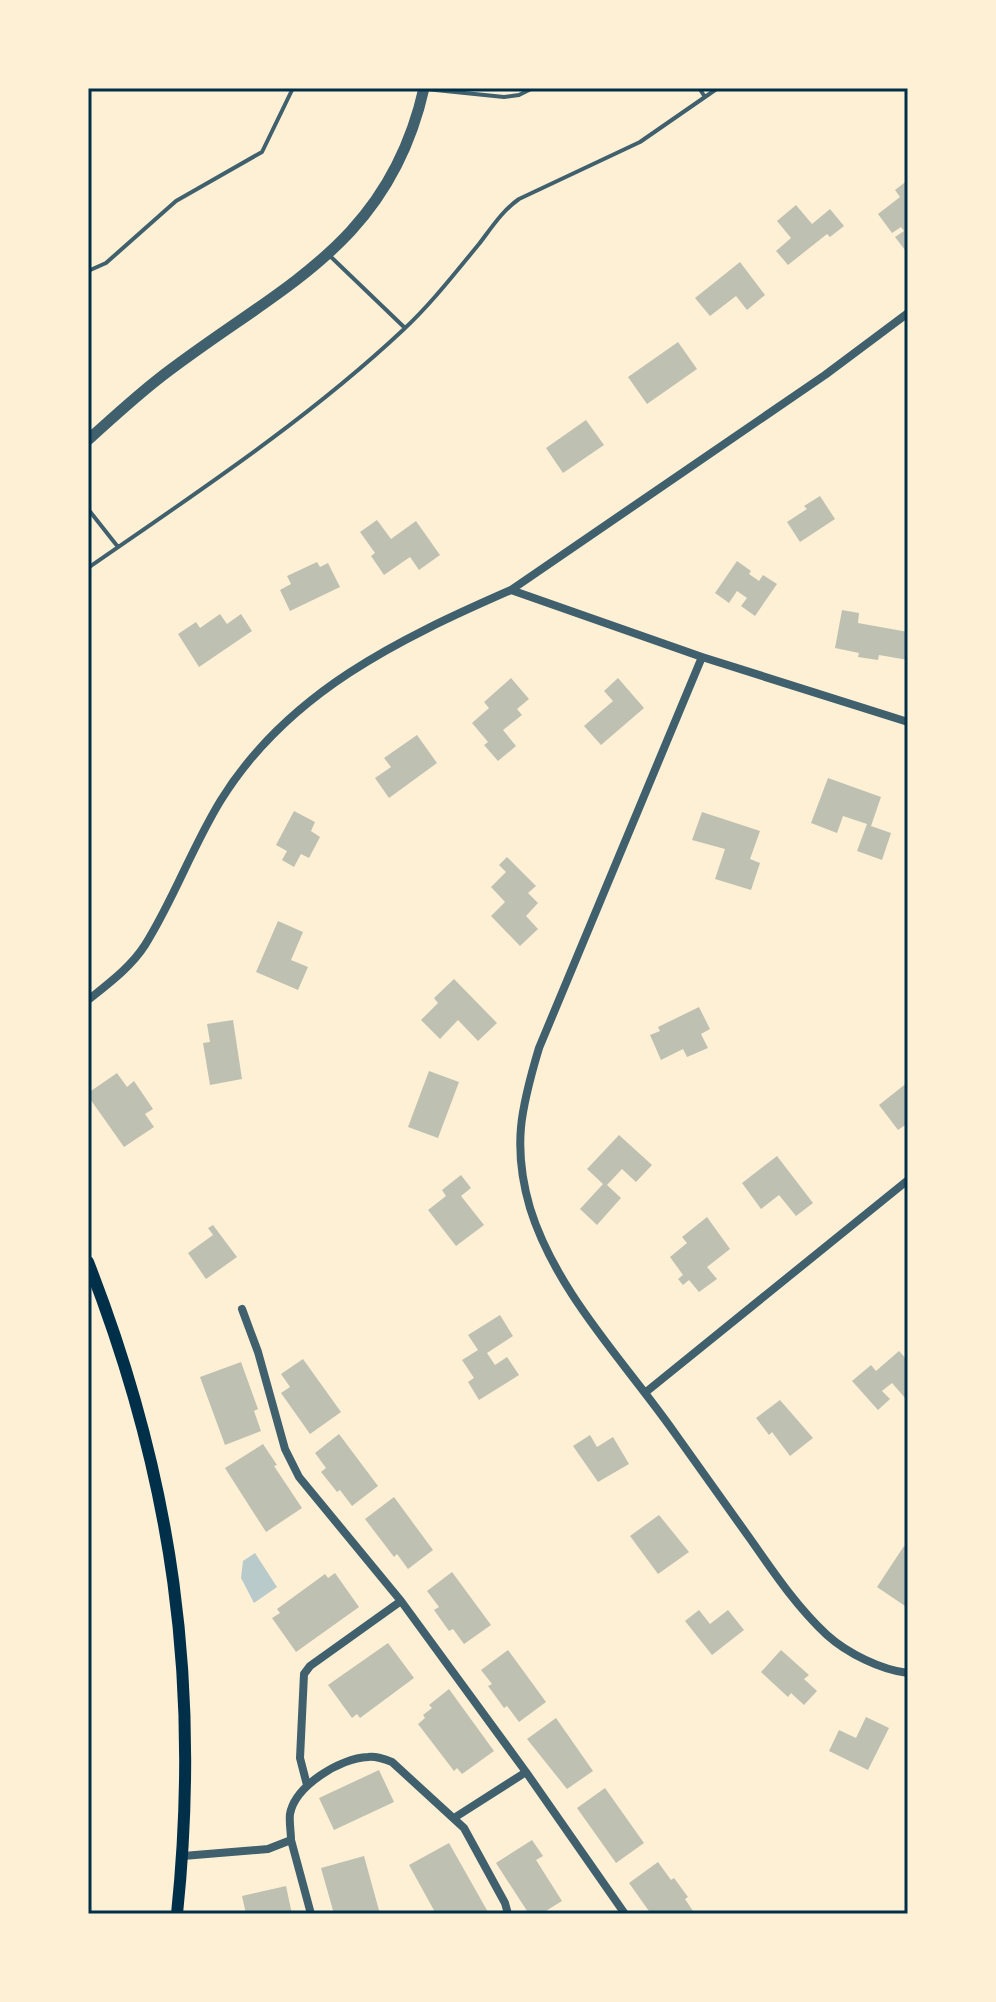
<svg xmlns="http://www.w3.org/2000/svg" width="996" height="2002" viewBox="0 0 996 2002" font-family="Karla,sans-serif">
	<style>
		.green { fill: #b9caca }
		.building { fill: #bec0b2 }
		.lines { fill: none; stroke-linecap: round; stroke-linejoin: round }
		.service { stroke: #3f606c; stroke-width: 4 }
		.minor { stroke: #3f606c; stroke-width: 8 }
		.tertiary { stroke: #3f606c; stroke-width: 11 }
		.secondary { stroke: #003049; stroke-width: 12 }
		.neatline { fill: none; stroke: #003049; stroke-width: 3 }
	</style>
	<rect width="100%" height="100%" fill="#fdf0d5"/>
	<path class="green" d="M255,1553L277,1587L254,1603L241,1578L243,1561Z"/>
	<path class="building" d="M908,180V254L895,237L904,231L901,227L892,233L878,214L900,197L895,190Z
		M796,205L812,224L830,209L844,226L830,237L827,234L788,265L776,251L791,238L777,221Z
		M740,262L765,295L747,310L736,296L710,316L695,298Z
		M678,342L697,369L647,404L628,377Z
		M586,420L604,445L563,473L546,448Z
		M820,496L835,519L800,542L787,522L807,509L804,506Z
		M377,520L391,539L416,521L440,555L419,570L410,557L384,575L371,556L375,553L360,532Z
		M737,561L751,571L749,574L759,581L763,575L777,584L755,616L741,606L747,598L737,591L729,603L715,593Z
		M317,562L320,567L328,563L340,587L290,611L280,590L291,584L287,576Z
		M842,610L859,613L858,623L908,632V660L879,655L878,660L858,657L859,653L835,648Z
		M220,614L227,624L241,614L252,631L199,667L178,634L196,622L200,628Z
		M511,678L529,699L517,709L522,715L503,730L516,746L498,761L484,745L488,742L472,723L489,708L484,702Z
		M618,678L644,708L601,745L584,726L613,701L604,691Z
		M417,735L437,763L389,798L375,778L391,767L384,758Z
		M828,778L881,797L871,826L891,833L882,860L857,851L867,824L843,816L837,833L811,823Z
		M294,811L315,822L311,831L320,837L309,858L301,854L294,867L282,860L287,851L276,845Z
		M702,812L760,831L750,859L760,863L751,890L715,879L725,849L692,840Z
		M507,857L536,886L528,893L538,903L526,916L538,929L520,946L491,916L505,902L491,887L506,872L499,865Z
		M278,921L303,932L291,960L308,967L298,990L256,972Z
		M454,979L497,1023L478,1041L458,1020L440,1039L421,1020L438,1003L434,998Z
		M699,1007L710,1029L701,1034L708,1048L687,1057L683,1049L661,1060L650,1035L660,1031L658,1027Z
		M233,1020L242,1079L210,1085L203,1043L210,1042L207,1024Z
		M429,1071L459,1082L438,1138L408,1127Z
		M117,1073L127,1087L134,1081L153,1109L145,1114L154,1127L124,1147L88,1096V1093Z
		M908,1082V1123L898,1130L879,1105Z
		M619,1135L652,1165L636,1182L622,1169L607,1185L621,1198L597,1225L580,1209L603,1184L587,1169Z
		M777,1156L813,1203L796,1216L779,1195L761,1209L742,1183Z
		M461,1175L471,1188L461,1196L484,1225L456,1246L428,1210L446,1196L442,1190Z
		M707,1217L730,1249L707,1267L717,1279L699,1292L689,1280L683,1285L678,1279L683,1275L670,1257L687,1243L682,1237Z
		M213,1225L237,1257L206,1279L188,1253L213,1235L208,1228Z
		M500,1315L513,1336L487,1353L495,1365L507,1357L519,1375L479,1400L468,1382L474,1378L462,1360L478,1350L468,1335Z
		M899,1351L908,1361V1398L906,1399L892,1383L882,1391L890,1399L878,1410L852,1381L871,1365L876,1371Z
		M303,1359L341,1412L310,1434L281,1393L290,1387L281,1374Z
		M241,1362L258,1409L254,1411L261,1431L225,1445L200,1377Z
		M780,1400L813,1438L790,1456L772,1432L769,1435L756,1418Z
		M339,1434L378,1486L352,1506L340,1490L337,1492L321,1472L326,1468L315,1453Z
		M590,1435L597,1447L613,1437L629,1464L598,1482L573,1446Z
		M263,1444L277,1465L274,1466L302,1508L266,1532L225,1468Z
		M394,1497L433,1550L408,1569L397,1554L394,1557L365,1519Z
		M659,1515L689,1552L658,1574L630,1536Z
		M904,1546L908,1548V1608L877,1587Z
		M452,1572L491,1625L464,1644L453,1629L449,1631L434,1610L439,1607L427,1591Z
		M335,1573L359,1607L296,1652L272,1618L280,1613L277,1609L325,1574L328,1578Z
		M699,1610L710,1624L728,1610L744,1630L712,1655L685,1621Z
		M388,1643L414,1678L360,1718L357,1714L352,1718L328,1685Z
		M508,1650L546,1702L519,1722L507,1706L504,1708L488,1686L492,1684L481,1670Z
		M781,1650L809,1675L804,1679L817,1691L804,1705L791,1693L788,1697L761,1672Z
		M449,1689L494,1751L462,1774L457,1768L454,1771L418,1724L425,1718L423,1715L432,1708L429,1705Z
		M866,1717L889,1728L868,1770L829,1751L839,1730L856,1738Z
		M556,1718L593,1771L567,1789L527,1739Z
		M379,1770L394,1802L334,1830L319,1798Z
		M605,1788L644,1843L616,1863L577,1808Z
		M532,1840L543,1856L536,1860L562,1901L541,1914H529L496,1863Z
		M449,1843L488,1912L485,1914H436L409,1865Z
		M364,1856L380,1914H334L321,1868Z
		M658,1862L671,1880L674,1878L688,1897L685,1899L695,1914H651L629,1883Z
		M286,1886L292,1914H246L242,1896Z"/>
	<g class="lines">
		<path class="service" d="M416,88L504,97L519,95L533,88
			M699,88L705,97
			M88,91L92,88
			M329,255L405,328
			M88,271L106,263L176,201L262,152L293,88
			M88,509L118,547
			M88,568C196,493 307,420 403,330C431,304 455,273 479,244C492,227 502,211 519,199L640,142L718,88"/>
		<path class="minor" d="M511,590L702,657L908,722
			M702,657L539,1048C521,1108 512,1146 530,1208C556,1292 624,1361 674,1432C700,1468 725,1504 751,1540C774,1573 797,1607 827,1635C847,1653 881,1670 908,1673
			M88,1000C108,984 131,967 145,945C174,899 192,847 221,800C288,692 399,639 511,590L825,375L908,313
			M242,1309L258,1352L285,1449L299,1477L401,1601L526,1772L625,1914
			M646,1392L908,1180
			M307,1785L300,1758L304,1674L310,1666L401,1601
			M454,1818L526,1772
			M291,1840L311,1914
			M183,1856L268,1849L291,1840C291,1832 289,1822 290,1814C295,1786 340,1758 368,1757C376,1756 384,1759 392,1762L464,1828L505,1903L508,1914"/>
		<path class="tertiary" d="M88,440C110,420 133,399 157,380C273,289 388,249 424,88"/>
		<path class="secondary" d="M88,1262C173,1479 201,1683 177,1914"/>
	</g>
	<rect width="996" height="2002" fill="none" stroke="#fdf0d5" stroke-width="180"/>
	<rect x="90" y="90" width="816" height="1822" class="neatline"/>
</svg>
